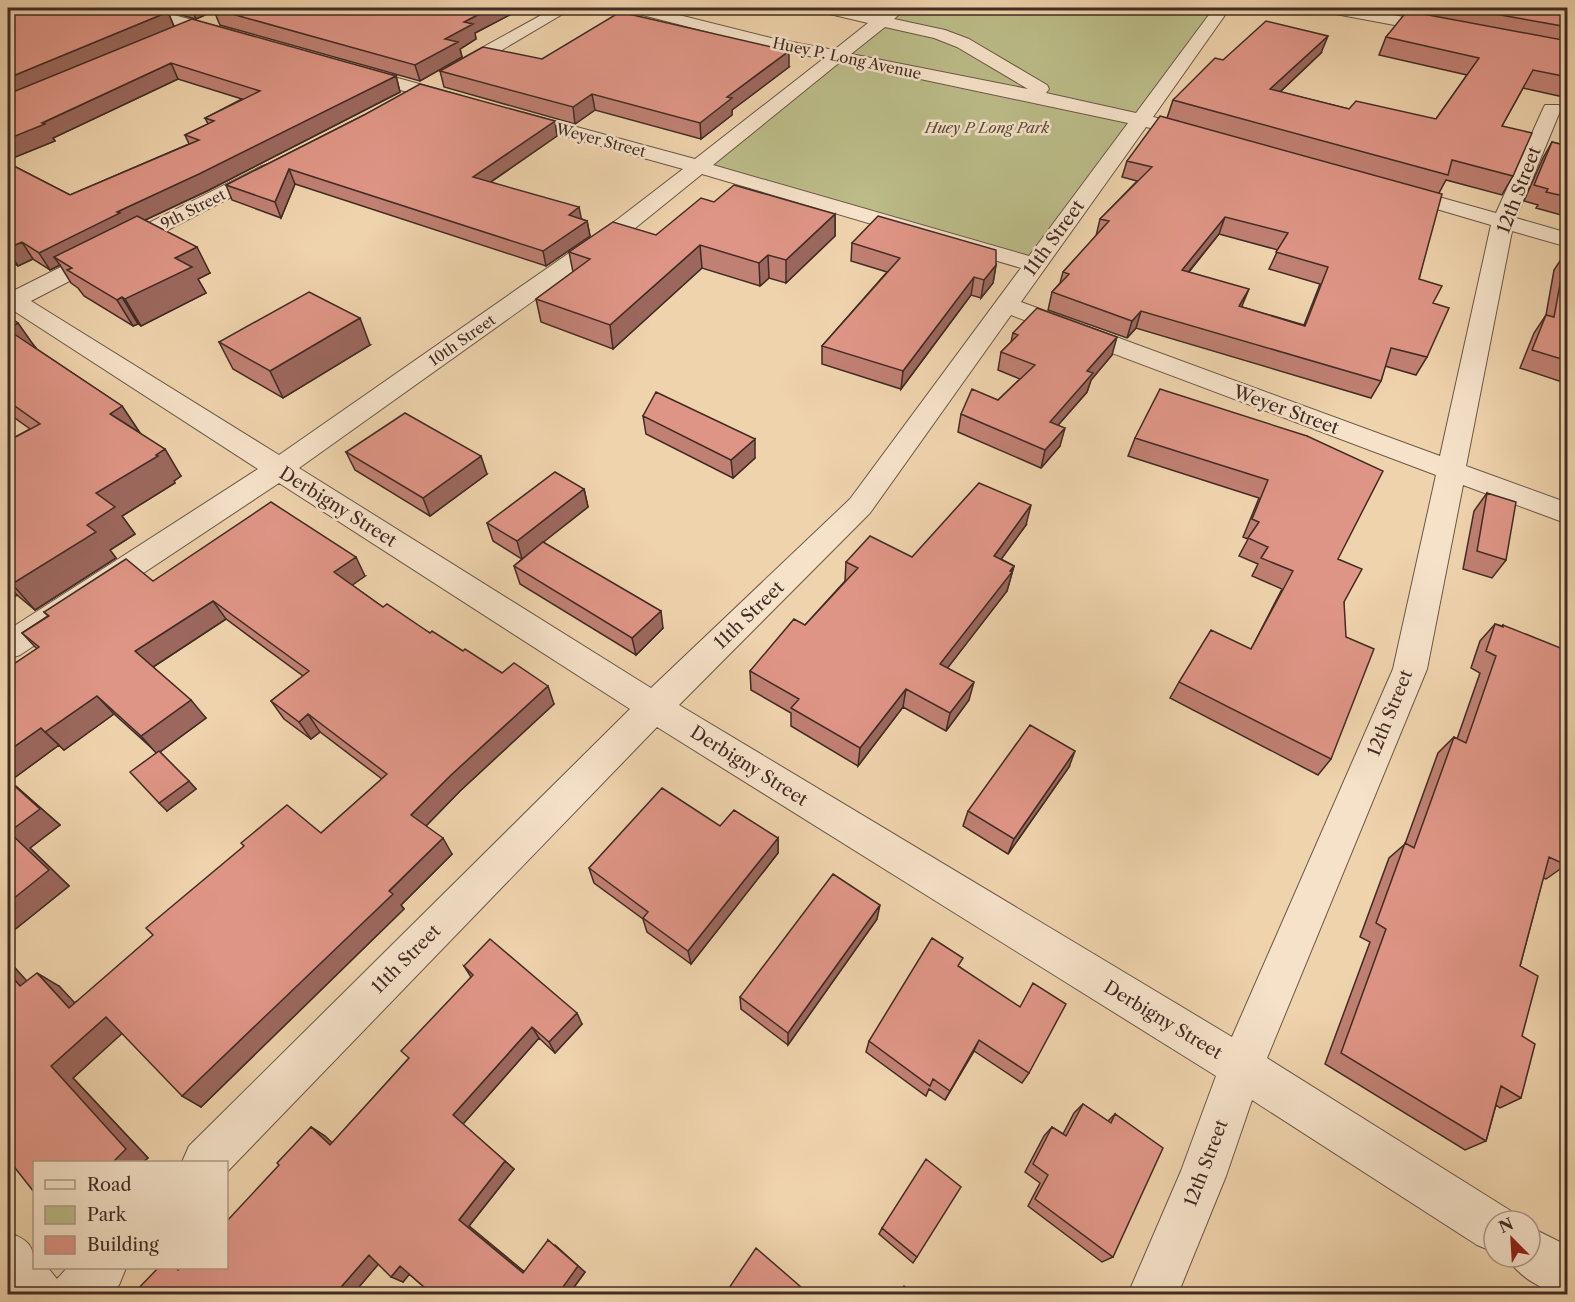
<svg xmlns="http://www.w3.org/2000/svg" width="1575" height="1302" viewBox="0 0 1575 1302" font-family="'Libre Caslon Text',serif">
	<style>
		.green { fill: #bbbc88; stroke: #7e7456; stroke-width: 1.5 }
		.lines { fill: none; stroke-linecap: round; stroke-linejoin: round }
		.street-casing { stroke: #6c5646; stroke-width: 2 }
		.street { fill: #f5e2c9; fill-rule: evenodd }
		.wall { fill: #c08073; stroke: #412c24; stroke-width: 1.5; fill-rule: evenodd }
		.shaded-wall { fill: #9c685e; stroke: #412c24; stroke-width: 1.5 }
		.building { fill: #df9586; stroke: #412c24; stroke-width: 1.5; fill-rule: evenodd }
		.labels { text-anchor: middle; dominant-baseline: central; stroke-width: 5; stroke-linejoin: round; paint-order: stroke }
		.far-street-label { font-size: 15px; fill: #412c24; stroke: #f5e2c9 }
		.far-park-label { font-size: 15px; font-style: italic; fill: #594938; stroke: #f5e2c9 }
		.street-label { font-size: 18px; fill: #412c24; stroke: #f5e2c9 }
	</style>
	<rect width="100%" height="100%" fill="#efd3ac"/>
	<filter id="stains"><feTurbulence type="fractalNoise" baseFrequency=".00333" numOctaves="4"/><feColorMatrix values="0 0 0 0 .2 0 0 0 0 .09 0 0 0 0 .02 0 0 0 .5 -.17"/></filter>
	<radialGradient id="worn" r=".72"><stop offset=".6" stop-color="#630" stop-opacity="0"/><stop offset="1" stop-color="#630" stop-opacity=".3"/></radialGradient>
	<path class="green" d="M898,8H1222L1034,265L696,166Z"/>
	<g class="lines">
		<defs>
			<path id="street" d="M124,8H148L233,31L236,35L233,39L227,40L126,11Z
				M554,8H573L461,74H449L446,70L449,66Z
				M625,8H651L771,38L834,50L868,23L817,11L815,8H843L878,15L888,8H906L894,19L945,30L969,39L1047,85L1049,89L1046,93L1136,113L1214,8H1230L1153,117L1166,120L1169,124L1166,128L1159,130L1146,127L1021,302L1440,456L1491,225L1389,195L1385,191L1389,187L1396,185L1496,213L1543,109L1545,105H1559L1561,109L1516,218L1568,233V247L1512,231L1466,466L1568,503V524L1463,485L1427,669L1267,1058L1511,1211L1515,1221H1494V1252L1477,1245L1252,1100L1226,1176L1178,1294H1128L1181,1171L1216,1076L657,727L226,1173V1162H182L189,1146L630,709L279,483L20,655L8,659V630L258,469L11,309L8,310V290L13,291L262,166L269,164L276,166L279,170L276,174L31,301L279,455L618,219L683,169L507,120L504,116L507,112H521L695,159L823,59L771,48L627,11ZM885,27L934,38L957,47L1028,89L851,54ZM840,62L1128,123L1029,256L713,165ZM702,174L1021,268L850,499L651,688L299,468L634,229ZM1011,315L1436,475L1393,669L1232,1037L679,705L870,513Z
				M1322,8H1354L1443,24L1451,29L1443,34L1330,13Z
				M355,66L462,96L464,100L462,104L455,106L349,75L346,71L349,67Z
				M1530,1227L1568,1246V1294C1547,1294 1516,1276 1508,1257H1530Z
				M8,1232C29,1241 34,1244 34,1268H48L57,1279L67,1268H126L119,1285L110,1294H8Z"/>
		</defs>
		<use href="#street" class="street-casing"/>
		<use href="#street" class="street"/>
	</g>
	<path class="wall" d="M155,8H523L475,33L476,39L460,49L462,57L420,81L220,25L214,11L196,19Z
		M1411,8H1568V98L1523,88L1502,126L1513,176L1502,195L1446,180L1439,193L1419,279L1433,303L1427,357L1416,375L1385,366L1381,381L1371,398L1136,328L1127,338L1048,310L1052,292L1060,283L1063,272L1096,236L1100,219L1137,181L1122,177L1127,161L1167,118L1173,100L1223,60L1321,53L1280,92L1349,109L1436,119L1467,75L1379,55L1386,37L1410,12ZM1219,234L1278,250L1269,269L1320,284L1304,325L1242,307L1189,272Z
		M168,12L174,26L396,76L400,92L207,191L145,220L210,273L198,279L206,293L141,326L138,324L133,326L84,296L78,288L71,283L60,265L50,270L33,259L18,266L8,260V163L70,195L189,144L185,135L208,124L205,118L242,99L178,79L53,138L55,141L8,160Z
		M542,59L789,67L732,110V115L701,139L595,110L575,124L444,87L440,71Z
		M364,115L555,121L557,136L491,182L587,221L590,236L546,266L295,184L281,218L232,200L226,185Z
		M1552,142L1568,146V231L1562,229L1565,216L1536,208L1538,205L1524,201L1543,158Z
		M714,202L835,214V236L786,283L769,278L760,286L702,268L613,349L541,322L536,299L573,272L569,252L656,235Z
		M852,243L996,265L993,283L981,298L971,295L901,389L822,364V346L887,272L851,261Z
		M1566,252H1568V384L1520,368L1534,333L1546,315L1554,270Z
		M8,316L37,349L122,406L140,433L181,476L174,481L175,483L122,516L135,534L110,550L116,558L35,610L17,595L8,601V441L30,429L8,413Z
		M1013,333L1112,355L1091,380L1087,392L1058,425L1060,446L1041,468L958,432L961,414L998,400L1020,379L998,370L1001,352L1011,342Z
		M219,342L370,345L283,398L233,369Z
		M643,416L755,458L733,478L646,434Z
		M1307,436L1338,559L1344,602L1331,759L1318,775L1170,698L1179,682L1251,649L1282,589L1252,576L1258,564L1239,556L1248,539L1243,537L1259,498L1128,456L1135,438Z
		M346,452L487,474L430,516L355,470Z
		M584,489L588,507L543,542L663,628L636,655L520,584L514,566L522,559L493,541L487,523Z
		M1487,493L1506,560L1492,578L1463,569L1474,511Z
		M1026,525L1001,559L1014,566L1007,591L947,668L969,700L946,731L903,707L858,766L791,726V713L751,690L750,671L805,625L845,581L846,562L912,557Z
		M1568,573V622L1562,616Z
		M365,576L352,585L383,607L502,673L554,704L460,791L426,826L452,854L401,905L404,909L201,1107L122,1033L73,1078L148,1158L143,1162H34L9,1151L8,1149V960L26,981L59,986L74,1003L321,833L382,779L320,732L311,739L284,719L271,701L303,676L226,619L153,667L206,718L160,752L196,789L167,811L157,753L114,714L64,750L59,745L10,781L60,825L30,848L69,886L8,935V668L37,649L22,633L48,616L44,612L153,581Z
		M1495,624L1502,626L1503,625L1566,865L1546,879L1543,878L1520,966L1522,1036L1521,1098L1500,1108L1496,1105L1486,1141L1465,1150L1325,1064L1370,942L1360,937L1389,858L1405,844L1438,753L1454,737L1457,739L1480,673L1471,668L1480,641Z
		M1069,767L1008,854L963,826L968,811Z
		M720,826L778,838V853L691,964L647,932L643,919L594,883L589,868Z
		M877,919L788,1045L741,1009L740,997Z
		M464,966L582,1024L555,1053L539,1038L463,1124L514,1169L469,1226L524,1272L555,1245L585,1272L569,1294H432L409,1274L403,1282L378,1264L353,1294H133L226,1268L279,1165L311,1127L325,1136L332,1143L409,1058L471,977Z
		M960,967L1029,1073L1022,1083L974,1051L945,1100L929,1089L926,1096L866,1052L869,1041Z
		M1083,1104L1108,1121L1115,1114L1113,1257L1102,1262L1028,1206L1040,1183L1025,1172L1044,1136L1052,1127L1063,1134L1074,1113Z
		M882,1228L917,1257L913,1263L879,1234Z"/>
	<path class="shaded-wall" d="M191,8H222L214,9V11L196,19Z
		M491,8H523L475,33L476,39L460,49L462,57L420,81L415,65L464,22Z
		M168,12L174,27L8,98V78Z
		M1328,36L1321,53L1264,107L1270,89Z
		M789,51V67L732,110V115L701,139L700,123L727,97Z
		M171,63L178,79L53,138L55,141L8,160V139Z
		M396,76L400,92L207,191L128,228L54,257L60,265L50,270L39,253L117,212Z
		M592,94L595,110L575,124L573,107Z
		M555,121L557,136L476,192L473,177Z
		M289,169L295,184L281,218L275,202Z
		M579,207L582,222L569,215Z
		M835,214V236L786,283V260Z
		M1225,217L1219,234L1176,287L1182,270Z
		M587,221L590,236L546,266L543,251Z
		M22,242L33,259L18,266L8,250V248Z
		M700,245L702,268L613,349L610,325Z
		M197,247L210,273L198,279L206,293L141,326L125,299L175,258Z
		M768,255L769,278L760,286L759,263Z
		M996,265L993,283L981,298L984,280Z
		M974,277L971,295L901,389L903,371Z
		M1249,289L1242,306L1232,324L1239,306Z
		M122,297L138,324L133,326L117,300Z
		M1141,311L1136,328L1127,338L1132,321Z
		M360,318L370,345L283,398L270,371Z
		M18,323L37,350L8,331V329Z
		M1117,337L1112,355L1091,380L1087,392L1045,440L1050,422L1087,371Z
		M122,406L140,433L110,414Z
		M1065,428L1060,446L1041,468L1045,450Z
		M755,439V458L733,478L731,460Z
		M165,449L181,476L174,481L175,483L122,516L135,534L110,550L116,558L35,610L12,584L87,525L96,493Z
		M481,456L487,474L430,516L423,498Z
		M584,489L588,507L522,559L517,541Z
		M1031,505L1026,525L989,576L994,556Z
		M356,557L365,576L344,591L334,572Z
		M1014,566L1007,591L936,683L940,664Z
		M8,585L17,595L8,601Z
		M213,601L226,619L150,669L135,651Z
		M661,611L663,628L636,655L632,638Z
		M974,682L969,700L946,731L950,713Z
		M548,686L554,704L460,791L421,831L411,815L451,775Z
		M906,689L903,707L858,766L860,748Z
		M97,696L114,714L64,750L45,732Z
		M191,700L206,718L157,754L141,736Z
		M308,714L320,732L311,739L299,722Z
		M41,728L59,745L10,781L60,825L30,848L69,886L8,935L9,832L8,751Z
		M1075,751L1069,767L1008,854L1014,839Z
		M189,781L196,789L167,811L159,803Z
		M443,838L452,854L401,905L404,909L201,1107L182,1096Z
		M778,838V853L691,964L688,951Z
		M880,905L877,919L788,1045V1033Z
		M8,960L43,999L20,986L8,972Z
		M37,973L59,986L91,1020L69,1008Z
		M577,1013L582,1024L555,1053L549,1042Z
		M106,1017L127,1029L73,1078L148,1158L143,1162H113L51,1066Z
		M532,1027L539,1038L463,1124L453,1115Z
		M979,1040L974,1051L945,1100L950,1091Z
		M311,1127L325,1136L344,1154L330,1145Z
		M505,1161L514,1169L469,1226L532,1278L523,1273L459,1220Z
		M548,1240L585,1272L569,1294H558Z
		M369,1255L382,1260L353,1294H335Z
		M400,1266L412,1271L403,1282L391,1277Z"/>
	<path class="building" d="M8,8H151L168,12L8,78Z
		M218,8H491L464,22L473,24L445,39L458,42L415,65L214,9Z
		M1461,8H1568V27Z
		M1407,11L1568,41V77L1533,70L1502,126L1532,133L1513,176L1452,160L1448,175L1173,100L1215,58L1223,60L1266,21L1328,36L1270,89L1349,109L1356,101L1436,119L1479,58L1386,37Z
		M620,12L789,51L727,97L732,98L700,123L592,94L573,107L440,71L483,47L542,59Z
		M192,19L396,76L199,174L117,212L120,213L39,253L22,242L8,248V163L70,195L199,140L185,135L214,121L205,118L260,91L171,63L42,123L45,124L8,139V94Z
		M420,84L555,121L473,177L579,207L569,215L587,221L543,251L289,169L275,202L226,185L364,115Z
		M1160,116L1442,194L1419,279L1442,286L1433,303L1449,308L1427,357L1391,348L1381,381L1141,311L1132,321L1052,292L1069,274L1063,272L1109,221L1100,219L1152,167L1127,161ZM1225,217L1288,233L1276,252L1328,267L1305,326L1239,306L1249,289L1182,270Z
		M1552,142L1568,146V197L1546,192L1548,189L1534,185Z
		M734,185L835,214L786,260L768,255L759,263L700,245L610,325L536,299L590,259L569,252L613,222L656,235L701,198L714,202Z
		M137,216L197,247L175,258L192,267L125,299L122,297L117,300L67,270L72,268L54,257Z
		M878,216L996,250V265L984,280L974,277L903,371L822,346L900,258L852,243Z
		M1566,252H1568V361L1532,350L1546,315L1554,317Z
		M309,292L360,318L270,371L219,342Z
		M1037,308L1117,337L1087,371L1093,373L1050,422L1065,428L1045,450L961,414L972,389L998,400L1035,365L1001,352L1018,335L1013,333Z
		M8,316L18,323L8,329Z
		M8,330L122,406L110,414L165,449L156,455L158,456L96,493L115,507L87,525L96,532L12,584L8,581V441L40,424L8,401Z
		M1160,389L1307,436L1383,471L1338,559L1362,569L1344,602L1346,637L1374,649L1331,759L1179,682L1211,630L1251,649L1293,571L1261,558L1268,547L1248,538L1259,522L1252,519L1268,480L1135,438Z
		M656,392L755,439L731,460L643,416Z
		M405,413L481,456L423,498L346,452Z
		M555,472L584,489L517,541L487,523Z
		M979,483L1031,505L994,556L1014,566L1010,571L1012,572L940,664L974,682L950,713L906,689L860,748L791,708L799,699L750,671L794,619L805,625L858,568L846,562L870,536L912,557Z
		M1487,493L1516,502L1506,560L1477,551Z
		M271,502L356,557L334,572L383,607L387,604L430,633L432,631L463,651L465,649L502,673L514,663L548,686L451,775L411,815L443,838L389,891L393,894L182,1096L106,1017L51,1066L126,1149L113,1162H34V1192L8,1159V1153L9,1151L8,1149V972L20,986L37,973L69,1008L153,935L146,928L244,846L241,843L287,805L321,833L387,774L308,714L299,722L271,701L309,671L213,601L135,651L191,700L141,736L97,696L45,732L41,728L8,751V668L39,647L22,633L49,616L44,612L126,559L153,581Z
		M543,542L661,611L632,638L514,566Z
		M1495,624L1503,627V625L1568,651V858L1566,865L1549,857L1520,966L1538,976L1522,1036L1535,1044L1521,1098L1501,1086L1486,1141L1341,1053L1386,929L1376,923L1405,843L1414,848L1454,737L1466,743L1496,656L1486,651Z
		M1030,725L1075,751L1014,839L968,811Z
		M159,751L189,781L159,803L130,772Z
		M8,780L40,809L9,832L49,870L8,903Z
		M662,788L720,826L734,810L778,838L688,951L643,918L648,912L589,868Z
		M833,874L880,905L788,1033L740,997Z
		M932,938L963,958L958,966L1020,1007L1033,983L1066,1004L1029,1073L979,1040L950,1091L933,1079L930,1086L869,1041Z
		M490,939L577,1013L549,1042L532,1027L453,1115L505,1161L459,1220L523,1273L548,1240L578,1266L558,1294H432L400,1266L391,1277L369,1255L335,1294H133L158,1268H175L178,1270L180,1268H226V1222L279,1165L277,1163L311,1127L330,1145L409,1058L401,1051L473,975L464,966Z
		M1083,1104L1111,1123L1115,1114L1163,1148L1113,1257L1035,1199L1048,1175L1033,1164L1052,1127L1066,1136Z
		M926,1159L961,1187L917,1257L882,1228Z
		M756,1248L809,1294H725Z
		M904,1286L914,1294H899Z"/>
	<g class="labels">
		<g class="far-street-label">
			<text transform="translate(847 58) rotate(12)">Huey P. Long Avenue</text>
			<text transform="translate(601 140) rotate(15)">Weyer Street</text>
			<text transform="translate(193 209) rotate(-27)">9th Street</text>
			<text transform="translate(462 340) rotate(-35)">10th Street</text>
		</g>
		<g class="far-park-label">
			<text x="987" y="127">Huey P Long Park</text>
		</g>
		<g class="street-label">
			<text transform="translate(1519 190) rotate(-69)">12th Street</text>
			<text transform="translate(1054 238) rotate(-54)">11th Street</text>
			<text transform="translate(1286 410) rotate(20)">Weyer Street</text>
			<text transform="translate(338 507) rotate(32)">Derbigny Street</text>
			<text transform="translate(749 615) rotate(-44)">11th Street</text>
			<text transform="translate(1390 713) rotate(-68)">12th Street</text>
			<text transform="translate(749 766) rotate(32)">Derbigny Street</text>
			<text transform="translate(406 959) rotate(-45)">11th Street</text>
			<text transform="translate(1163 1020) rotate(31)">Derbigny Street</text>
			<text transform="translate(1206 1163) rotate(-69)">12th Street</text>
		</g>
	</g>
	<rect width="1575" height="1302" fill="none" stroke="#efd3ac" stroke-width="30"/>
	<rect x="9" y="9" width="1557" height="1284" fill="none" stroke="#412c24" stroke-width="3"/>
	<rect x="15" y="15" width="1545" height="1272" fill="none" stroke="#412c24" stroke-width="1.5"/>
	<rect x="33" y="1161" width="195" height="108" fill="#f5e2c9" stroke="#ad9987" stroke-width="1.5"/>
	<rect x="45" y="1180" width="30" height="9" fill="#f5e2c9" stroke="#ad9987" stroke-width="1.5"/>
	<text x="87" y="1191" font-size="18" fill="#412c24">Road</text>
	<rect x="45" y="1206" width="30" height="18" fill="#bbbc88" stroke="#ad9987" stroke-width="1.5"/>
	<text x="87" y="1221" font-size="18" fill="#412c24">Park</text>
	<rect x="45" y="1236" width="30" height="18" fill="#df9586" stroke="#ad9987" stroke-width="1.5"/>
	<text x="87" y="1251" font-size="18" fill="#412c24">Building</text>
	<g transform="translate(1512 1239) rotate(336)"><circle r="28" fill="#f5e2c9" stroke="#ad9987" stroke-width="1.5"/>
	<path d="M0-4.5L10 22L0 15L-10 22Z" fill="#8f2418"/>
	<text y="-9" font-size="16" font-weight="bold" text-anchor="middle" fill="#412c24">N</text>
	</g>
	<rect width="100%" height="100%" filter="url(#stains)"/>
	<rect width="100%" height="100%" fill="url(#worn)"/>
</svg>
